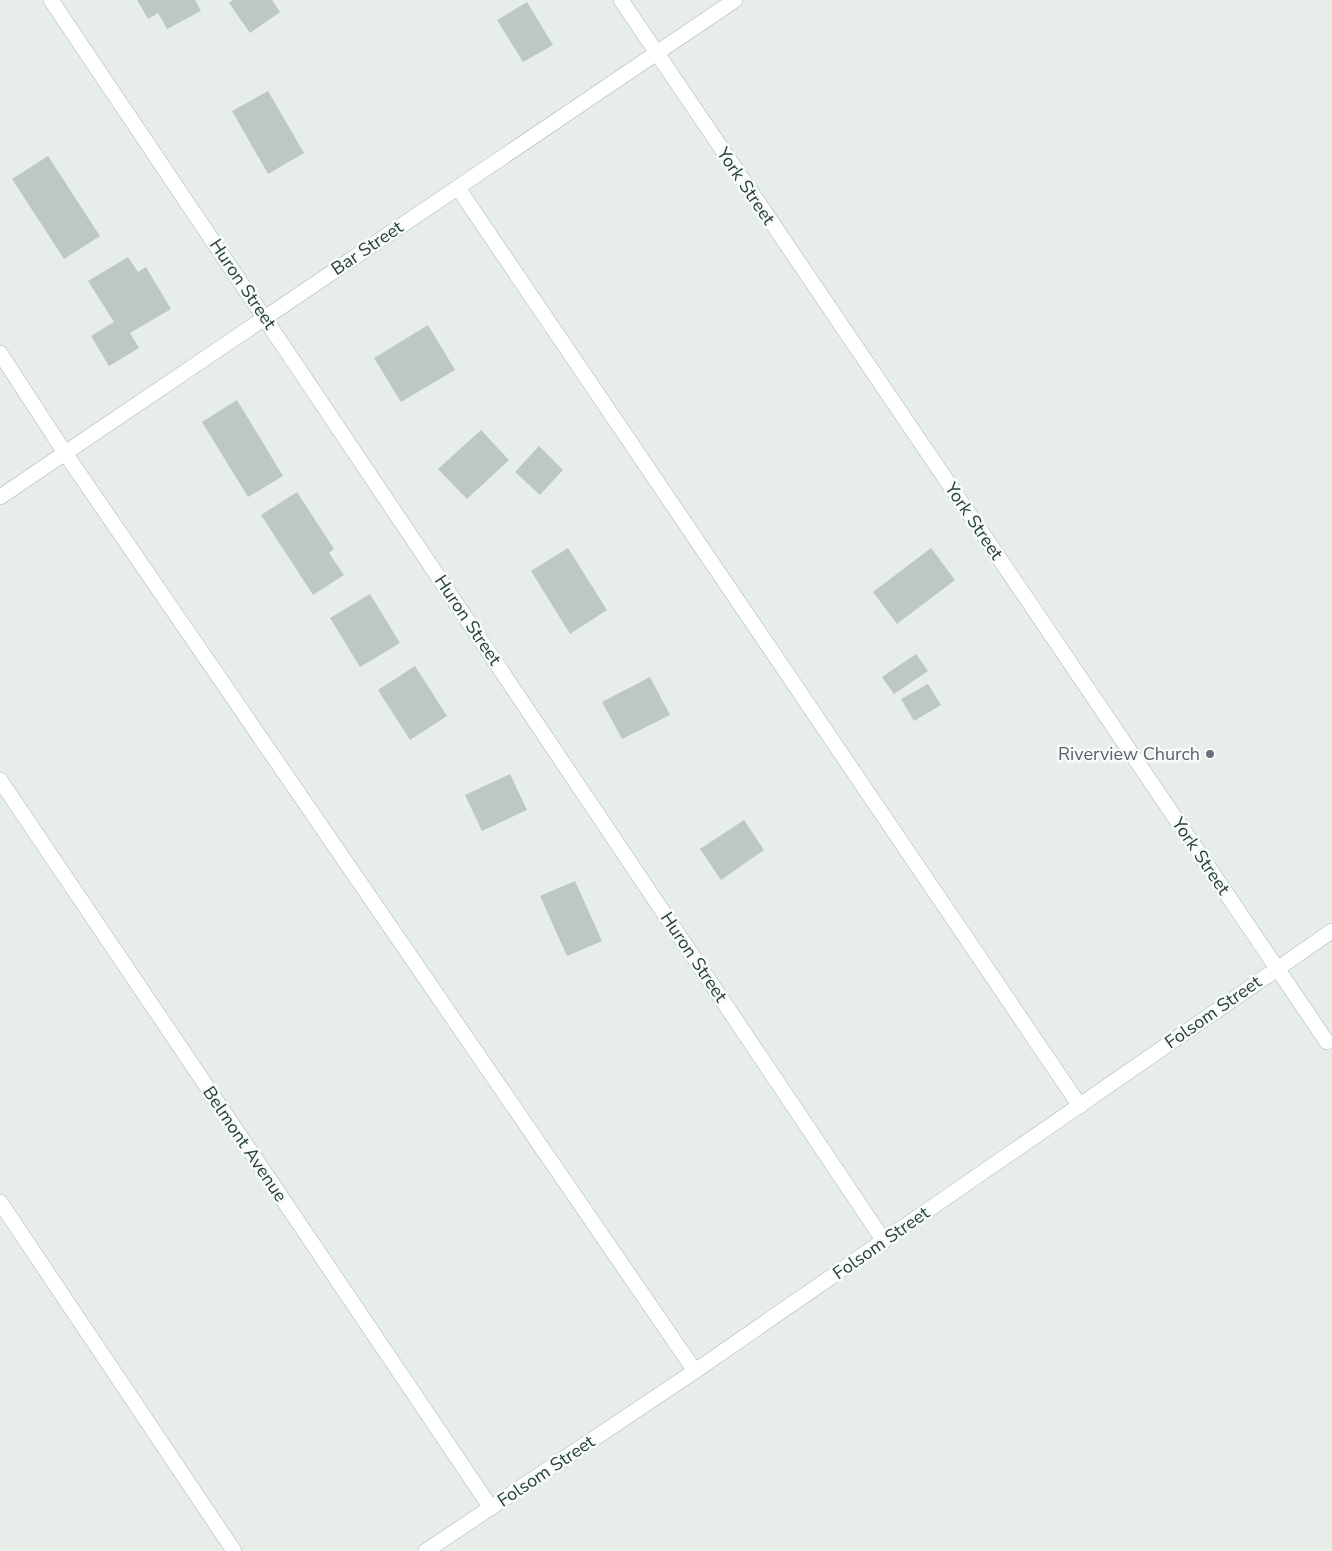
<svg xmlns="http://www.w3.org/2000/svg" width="1332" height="1551" viewBox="0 0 1332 1551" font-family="'Nunito Sans',sans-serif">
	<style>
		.building { fill: #bcc9c3 }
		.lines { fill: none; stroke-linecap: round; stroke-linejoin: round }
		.lane-casing { stroke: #a9b6b0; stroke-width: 16 }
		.street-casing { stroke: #a9b6b0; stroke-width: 16 }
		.lane { stroke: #fff; stroke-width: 15 }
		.street { stroke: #fff; stroke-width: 15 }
		.worship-dot { fill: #6b7280; stroke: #f7fbf9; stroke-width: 2 }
		.labels { text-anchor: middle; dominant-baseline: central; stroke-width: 5; stroke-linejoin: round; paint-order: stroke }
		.street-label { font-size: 18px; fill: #264036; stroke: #f7fbf9 }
		.worship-label { font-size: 18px; fill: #5b616d; stroke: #f7fbf9; text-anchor: end }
	</style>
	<rect width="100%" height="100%" fill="#e7eeea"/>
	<path class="building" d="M137,0H195L201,11L167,29L158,13L148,19Z
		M233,0H272L280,12L250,33L229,3Z
		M527,2L553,45L523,62L497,20Z
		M268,91L304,153L268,174L232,111Z
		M48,156L100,236L64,259L12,179Z
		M128,257L138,272L146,267L171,309L130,333L139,348L109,366L91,336L114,322L88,281Z
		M428,325L455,370L401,402L374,358Z
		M237,400L283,476L248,497L202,422Z
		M481,430L509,460L467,499L438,469Z
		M539,446L563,470L540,495L515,472Z
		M297,492L334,549L329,553L344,575L313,595L261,515Z
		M568,548L607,610L570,634L531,571Z
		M931,548L955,580L897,624L873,592Z
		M370,594L400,643L360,667L330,618Z
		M916,654L928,671L894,694L882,677Z
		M415,666L447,716L410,740L378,690Z
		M650,677L670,715L622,739L602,702Z
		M928,684L941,705L914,721L901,699Z
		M510,774L527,810L482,831L465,795Z
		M744,820L764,850L721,880L700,849Z
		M575,881L602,941L567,956L540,896Z"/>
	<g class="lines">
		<defs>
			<path id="lane" d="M458,188L1080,1106
				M0,353L65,453L695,1371
				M0,1202L234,1551"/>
			<path id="street" d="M51,0L884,1241
				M621,0L1327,1042
				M0,497L735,0
				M0,780L491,1508
				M426,1551L695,1371L1332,931"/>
		</defs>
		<use href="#lane" class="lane-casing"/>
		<use href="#street" class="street-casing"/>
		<use href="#lane" class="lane"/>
		<use href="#street" class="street"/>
	</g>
	<circle class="worship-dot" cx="1210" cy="754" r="5"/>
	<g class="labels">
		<g class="street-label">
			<text transform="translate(746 186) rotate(56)">York Street</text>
			<text transform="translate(367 248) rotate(-34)">Bar Street</text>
			<text transform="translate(243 284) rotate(56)">Huron Street</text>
			<text transform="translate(974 521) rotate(56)">York Street</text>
			<text transform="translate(468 620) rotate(56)">Huron Street</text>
			<text transform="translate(1201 856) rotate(56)">York Street</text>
			<text transform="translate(694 957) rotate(56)">Huron Street</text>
			<text transform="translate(1213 1012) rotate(-35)">Folsom Street</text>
			<text transform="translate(245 1144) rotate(56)">Belmont Avenue</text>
			<text transform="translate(881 1243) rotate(-35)">Folsom Street</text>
			<text transform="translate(546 1471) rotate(-34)">Folsom Street</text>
		</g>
		<g class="worship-label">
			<text x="1200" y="754">Riverview Church</text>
		</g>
	</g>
</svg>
